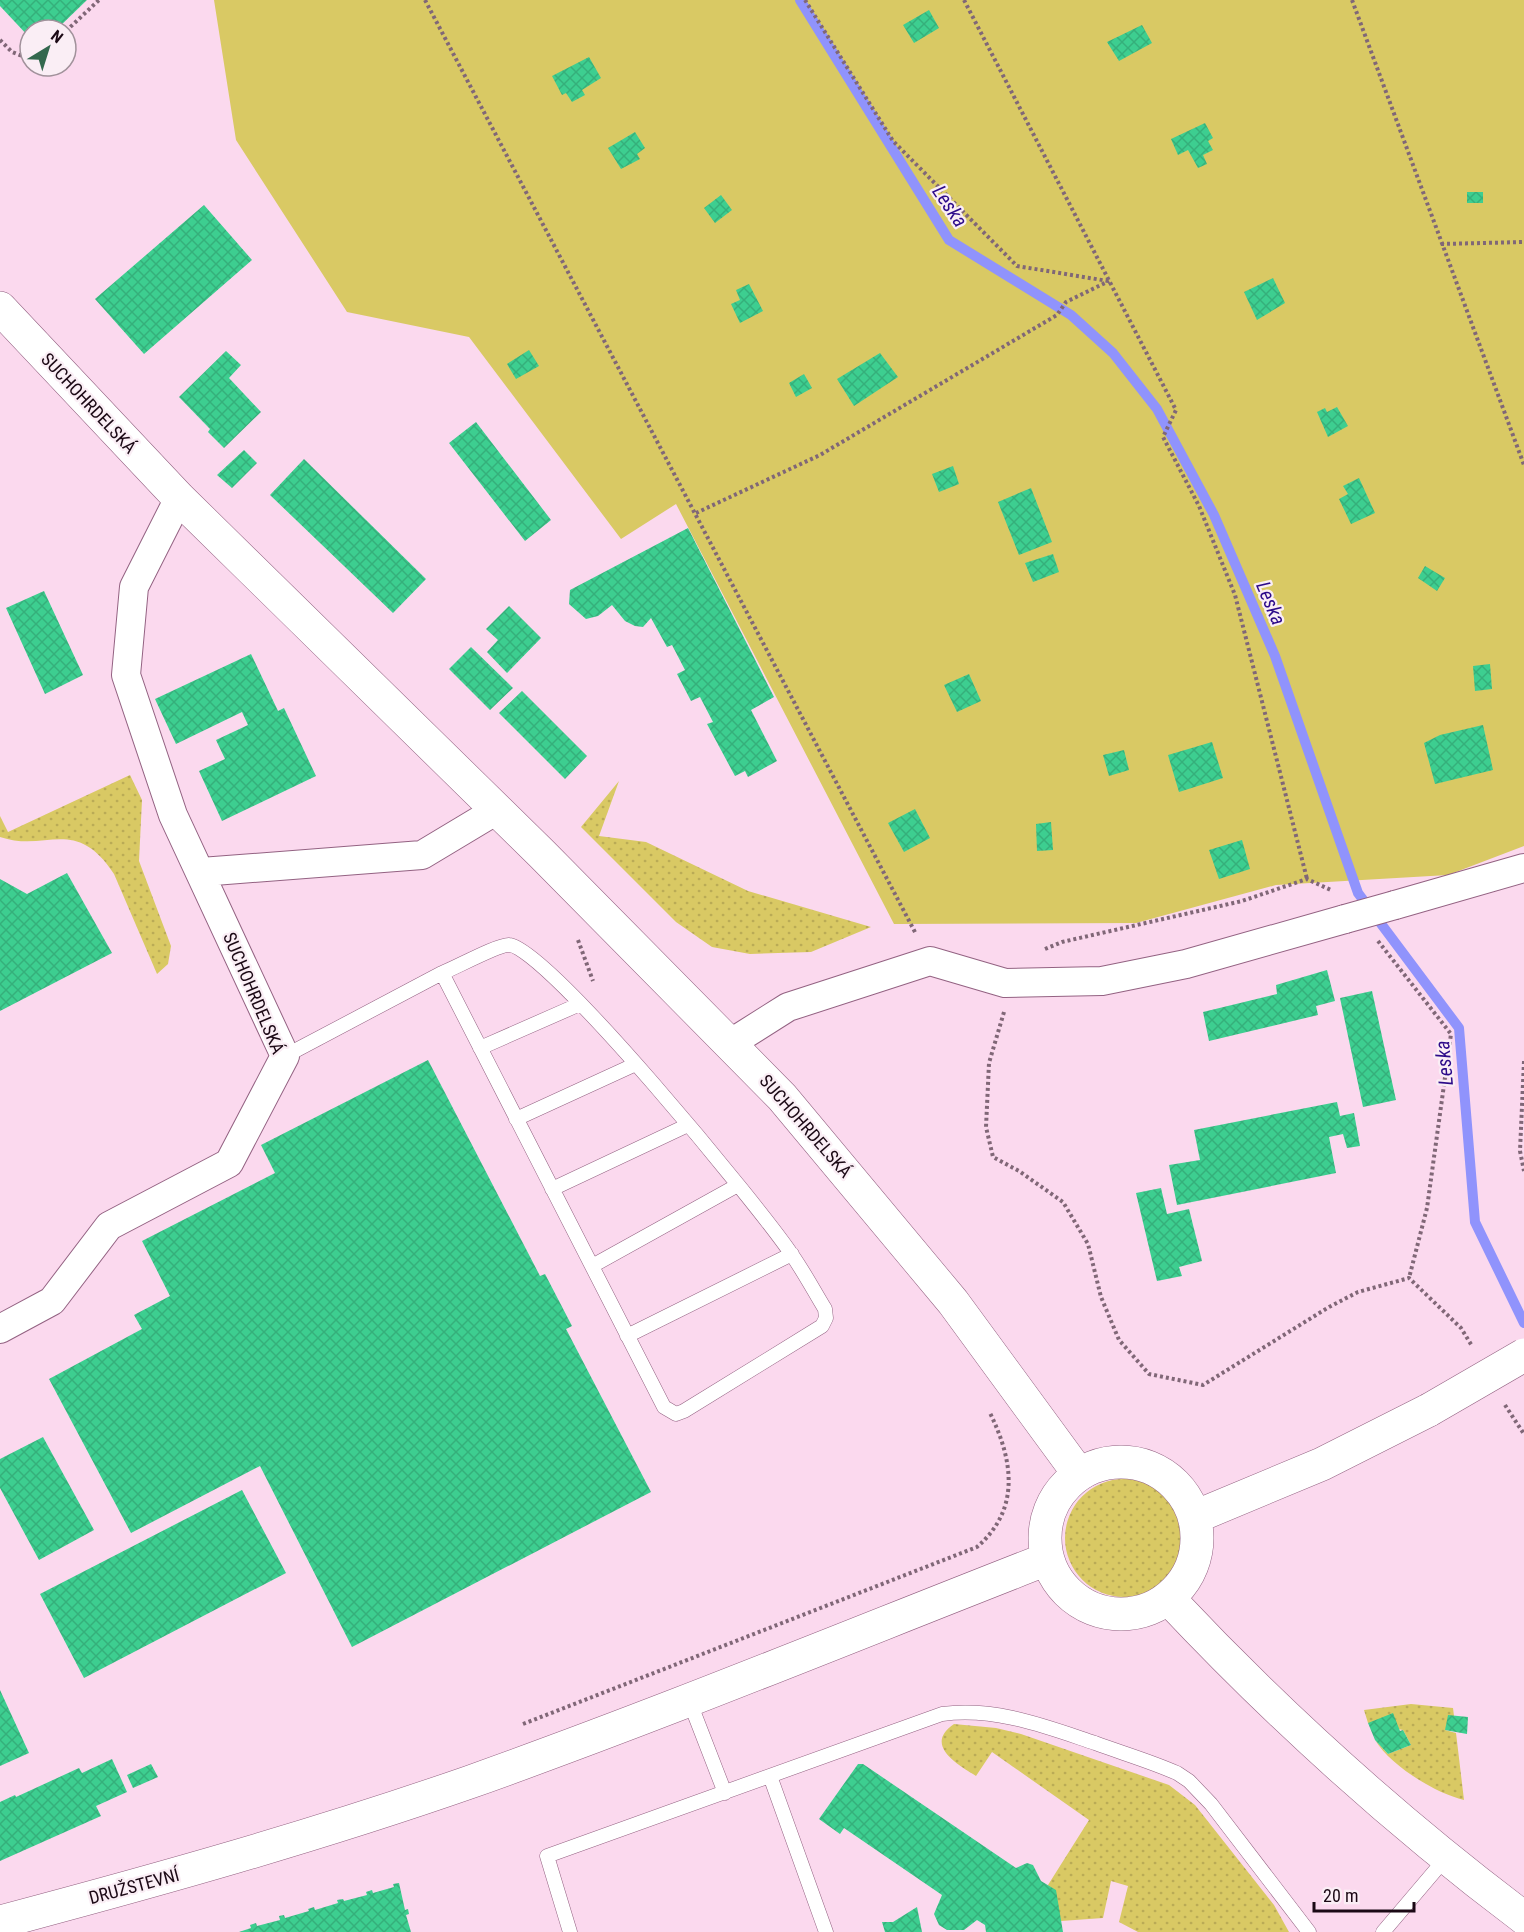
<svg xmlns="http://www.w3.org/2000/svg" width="1524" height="1932" viewBox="0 0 1524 1932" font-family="'Roboto Condensed',sans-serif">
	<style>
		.grass { fill: url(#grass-dots) }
		.garden { fill: #d9c964 }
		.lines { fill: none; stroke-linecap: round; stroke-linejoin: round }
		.stream { stroke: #9093fc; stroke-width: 10 }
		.building { fill: url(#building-cross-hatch) }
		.service-casing { stroke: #936282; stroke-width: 15 }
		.minor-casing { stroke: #936282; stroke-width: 30 }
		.secondary-casing { stroke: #936282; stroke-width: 34 }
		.path { stroke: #806777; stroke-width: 4; stroke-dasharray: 3 3; stroke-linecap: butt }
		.service { stroke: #fff; stroke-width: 14 }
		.minor { stroke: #fff; stroke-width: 28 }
		.secondary { stroke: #fff; stroke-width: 33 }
		.minor-bridge-casing { stroke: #936282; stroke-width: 30; stroke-linecap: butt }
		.secondary-bridge-casing { stroke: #936282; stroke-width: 34; stroke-linecap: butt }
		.minor-bridge { stroke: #fff; stroke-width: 28 }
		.secondary-bridge { stroke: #fff; stroke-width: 33 }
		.labels { text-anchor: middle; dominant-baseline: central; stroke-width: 4.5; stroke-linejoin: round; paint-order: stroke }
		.street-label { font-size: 18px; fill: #1b0915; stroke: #faeef5 }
		.water-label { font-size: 20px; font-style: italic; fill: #2c0a89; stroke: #faeef5 }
	</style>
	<defs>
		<pattern id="grass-dots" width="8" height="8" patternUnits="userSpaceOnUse" patternTransform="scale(1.5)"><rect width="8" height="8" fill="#d9c964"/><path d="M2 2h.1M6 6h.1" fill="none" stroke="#baab56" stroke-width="1.8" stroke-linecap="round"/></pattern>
		<pattern id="building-cross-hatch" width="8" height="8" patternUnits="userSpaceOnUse" patternTransform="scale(1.5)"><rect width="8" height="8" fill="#3dce90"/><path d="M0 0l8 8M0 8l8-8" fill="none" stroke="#35b07b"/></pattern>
	</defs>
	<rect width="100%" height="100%" fill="#fbd9ee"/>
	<path class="grass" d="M130,775L142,800L139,861L171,946L168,964L157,974L114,874C75,815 47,853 0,837V816L8,832Z
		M619,781L599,836L646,842L748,891L871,927L811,952L750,954L712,947L676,922L581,827Z
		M1065 1538a59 59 0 1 1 118 0a59 59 0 1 1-118 0Z
		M1411,1704L1453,1708L1454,1716L1445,1730L1456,1733L1464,1800C1435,1793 1391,1766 1375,1740L1388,1754L1411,1745L1403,1730L1368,1723L1364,1710Z
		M954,1724L996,1728L1021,1734L1169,1785L1195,1805L1274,1905L1289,1932H1138L1119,1922L1128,1886L1111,1881L1103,1918L1061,1921L1048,1885L1089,1820L992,1752L976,1776C958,1765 923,1745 954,1724Z"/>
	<path class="garden" d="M214,0H1524V846L1448,875L1276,885L1136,923L894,924L676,504L621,539L469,337L347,312L236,140Z"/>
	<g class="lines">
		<path class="stream" d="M800,0L949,240L1071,315L1113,353L1157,409L1214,515L1275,656L1358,893L1459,1028L1475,1222L1524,1323"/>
	</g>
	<path class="building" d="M0,0H87L56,30H30V38L0,6Z
		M929,10L939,28L914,43L903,25Z
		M1142,25L1152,43L1119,61L1107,42Z
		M589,57L601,78L582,90L585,95L572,102L566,93L562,95L552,76Z
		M1205,123L1213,138L1208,141L1213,150L1203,155L1207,164L1198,168L1188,150L1178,155L1171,139Z
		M635,132L645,148L637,154L640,159L621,169L608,148Z
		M1467,192H1483V203H1467Z
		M721,195L732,210L715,223L704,208Z
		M204,205L252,260L144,354L95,299Z
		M1273,278L1285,303L1257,320L1244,292Z
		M749,284L763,311L740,323L731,304L740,300L736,290Z
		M529,350L539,366L516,379L507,364Z
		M226,351L241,365L229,378L261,412L224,448L208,432L210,429L179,397Z
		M880,353L898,377L854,406L837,379Z
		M804,374L812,388L796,397L789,383Z
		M1337,407L1348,426L1328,437L1317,412L1325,408L1327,412Z
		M476,422L551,520L525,541L449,443Z
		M244,450L257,463L232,488L217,475Z
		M304,459L426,579L393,613L270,495Z
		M953,466L959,484L939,492L932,474Z
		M1359,478L1375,513L1351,524L1339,499L1348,494L1343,486Z
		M1031,488L1052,542L1019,555L998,502Z
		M688,528L774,697L751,710L777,761L748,777L745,771L735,776L707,724L713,722L700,697L691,701L677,674L685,670L672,645L667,647L651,618L643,627L635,626L625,621L612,605L598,616L586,619L569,604L570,590Z
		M1053,554L1059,572L1033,582L1025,563Z
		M1425,566L1445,578L1437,591L1418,578Z
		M44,591L83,675L45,694L6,608Z
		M509,606L541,638L507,673L487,652L498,640L486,629Z
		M471,647L513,688L490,710L449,669Z
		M251,654L278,711L284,708L316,776L222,821L199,771L225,759L216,740L248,725L242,712L176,744L155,699Z
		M1490,664L1492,689L1475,691L1473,666Z
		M969,674L981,701L957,712L944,685Z
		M522,691L587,756L565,779L499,713Z
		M1483,725L1493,770L1435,784L1424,743L1440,735Z
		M1212,742L1223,778L1179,792L1168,755Z
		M1124,750L1129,770L1109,776L1103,755Z
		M915,809L930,838L904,852L888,823Z
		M1051,822L1053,850L1037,851L1036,824Z
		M1242,840L1250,869L1219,879L1209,850Z
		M67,873L112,953L0,1011V879L27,894Z
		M1327,970L1335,1001L1316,1006L1318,1015L1209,1041L1203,1012L1277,994L1276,985Z
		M1372,991L1396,1100L1363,1107L1340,998Z
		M428,1060L540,1276L545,1274L572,1326L566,1329L651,1492L352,1647L260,1466L131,1533L49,1379L142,1329L134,1315L170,1296L142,1241L275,1173L261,1145Z
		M1337,1102L1340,1116L1354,1113L1360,1146L1347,1148L1343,1134L1329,1137L1336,1173L1177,1205L1169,1165L1200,1160L1194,1130Z
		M1161,1188L1167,1214L1189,1209L1202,1261L1179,1267L1182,1276L1157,1281L1136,1193Z
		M43,1437L94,1530L39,1560L0,1488V1459Z
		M242,1490L286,1573L84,1678L40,1594Z
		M0,1690L29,1753L0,1766Z
		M1393,1713L1400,1731L1403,1730L1411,1745L1388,1754L1375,1740L1368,1723Z
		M1448,1715L1468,1717L1467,1734L1445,1730Z
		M112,1759L127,1792L96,1806L101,1816L0,1861V1802L15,1795L16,1797L79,1768L82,1773Z
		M151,1764L158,1777L133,1788L127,1775Z
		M858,1764H863L1016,1868L1027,1863L1033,1865L1041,1881L1056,1890L1063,1932H986L985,1925L977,1920L964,1930H947L939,1925L934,1914L942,1895L844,1828L840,1834L819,1819Z
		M399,1883L405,1910L408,1909L409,1914L406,1915L411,1932H239L251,1928L250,1925L256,1923L257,1926L280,1920L279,1916L284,1915L285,1918L309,1911L308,1909L314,1907L315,1910L338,1903L337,1900L343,1899L344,1901L367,1895L366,1892L372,1890L373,1893L394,1887L393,1884Z
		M917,1907L922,1932H885L882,1922H893Z"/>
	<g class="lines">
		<defs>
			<path id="service" d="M480,1048L580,1004
				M285,1056L442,973L664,1407L676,1414L684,1411L822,1326L826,1318L825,1309C814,1291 804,1272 792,1255C764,1212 545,945 509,945C499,944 455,968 442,973
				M516,1119L636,1064
				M552,1189L688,1125
				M592,1266L738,1185
				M627,1336L792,1254
				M689,1700L725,1793
				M770,1776L826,1932
				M570,1932L547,1856L942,1714C996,1707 1044,1726 1095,1743C1122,1753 1150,1761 1177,1773L1189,1781L1211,1804L1309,1932
				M1383,1932L1445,1859"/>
			<path id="minor" d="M201,872L422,855L497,810
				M1395,905L1524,868
				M731,1043L788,1007L930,961L1005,983L1102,981L1186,964L1345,919
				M0,1329L52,1301L109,1226L229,1163L285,1056L173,815L126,675L134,587L179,498"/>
			<path id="secondary" d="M0,308L179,498L542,854L782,1097L953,1302L1079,1474
				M1045 1538a76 76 0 1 1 152 0a76 76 0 1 1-152 0Z
				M1195,1517L1322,1464L1429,1410
				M1169,1599C1279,1716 1395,1821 1524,1918
				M0,1922C158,1880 315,1836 470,1782C664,1713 855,1634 1047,1559"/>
		</defs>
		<use href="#service" class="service-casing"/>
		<use href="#minor" class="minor-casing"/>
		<use href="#secondary" class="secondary-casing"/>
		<path class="path" d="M425,0L916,934
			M805,0L893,141L1017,266L1108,281
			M964,0L1176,410L1163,437L1199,506L1235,595L1307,879
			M1352,0L1524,465
			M66,31L99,0
			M0,40L12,52L30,59
			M1441,244L1524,242
			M696,513L820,455L1057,315L1066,302L1109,281
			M578,940L593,981
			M1378,941L1451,1034L1427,1208L1409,1278
			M1045,949L1062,942L1242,901L1307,879L1331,890
			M1004,1012L989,1063L986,1127L993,1157L1019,1171L1063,1202L1088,1244L1101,1297L1119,1340L1149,1374L1203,1385L1329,1307L1358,1292L1409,1278L1461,1328L1472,1346
			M1524,1061L1520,1151L1524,1171
			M1505,1405L1524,1434
			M523,1724L977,1547C1021,1509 1013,1460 990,1413"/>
		<use href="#service" class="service"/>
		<use href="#minor" class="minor"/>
		<use href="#secondary" class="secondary"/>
		<defs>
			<path id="minor-bridge" d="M1345,919L1395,905"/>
			<path id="secondary-bridge" d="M1429,1410L1524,1355"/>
		</defs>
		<use href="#minor-bridge" class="minor-bridge-casing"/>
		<use href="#secondary-bridge" class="secondary-bridge-casing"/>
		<use href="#minor-bridge" class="minor-bridge"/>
		<use href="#secondary-bridge" class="secondary-bridge"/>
	</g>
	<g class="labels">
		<g class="street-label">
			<text transform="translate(89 403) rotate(47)">SUCHOHRDELSKÁ</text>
			<text transform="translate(254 993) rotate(67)">SUCHOHRDELSKÁ</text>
			<text transform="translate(806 1126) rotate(49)">SUCHOHRDELSKÁ</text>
			<text transform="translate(134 1886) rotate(-15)">DRUŽSTEVNÍ</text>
		</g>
		<g class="water-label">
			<text transform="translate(950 206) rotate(56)">Leska</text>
			<text transform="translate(1271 603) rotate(67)">Leska</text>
			<text transform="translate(1444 1063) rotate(-95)">Leska</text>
		</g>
	</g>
	<g transform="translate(48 48) rotate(38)"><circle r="28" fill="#faeef5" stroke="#a1929b" stroke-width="1.5"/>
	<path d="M0-4.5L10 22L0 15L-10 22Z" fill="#33684e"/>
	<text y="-9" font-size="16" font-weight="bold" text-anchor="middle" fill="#1b0915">N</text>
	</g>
	<path d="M1314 1902v9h100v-9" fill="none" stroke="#1b0915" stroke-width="3"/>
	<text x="1323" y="1902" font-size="18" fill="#1b0915" stroke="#faeef5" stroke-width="4.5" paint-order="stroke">20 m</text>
</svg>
